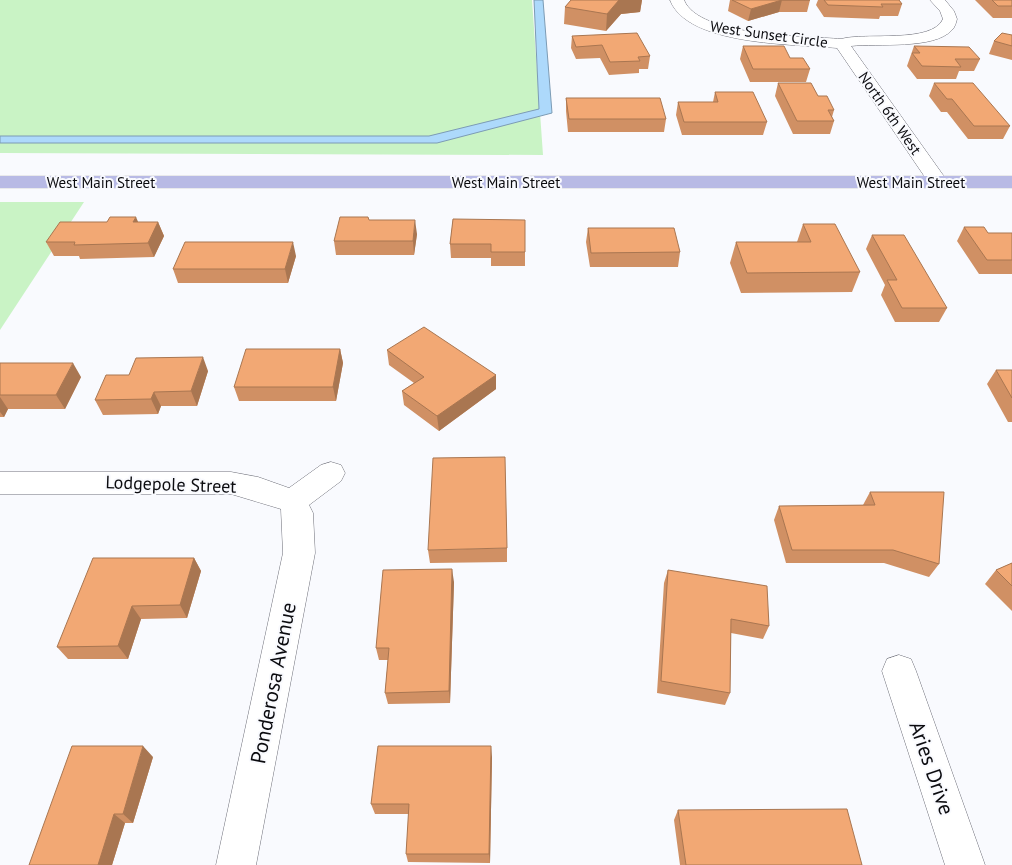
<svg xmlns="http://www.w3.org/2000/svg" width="1012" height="865" viewBox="0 0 1012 865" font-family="'PT Sans',sans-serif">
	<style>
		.green { fill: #c9f3c5 }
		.water { fill: #add9fb; stroke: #7c9bb4 }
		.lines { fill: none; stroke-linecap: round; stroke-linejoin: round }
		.minor-casing { stroke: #6e6f79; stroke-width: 1 }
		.primary-casing { stroke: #d8d8d9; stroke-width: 1 }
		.minor { fill: #fff; fill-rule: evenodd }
		.primary { fill: #b8bae5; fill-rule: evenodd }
		.wall { fill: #d09064 }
		.shaded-wall { fill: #a97651 }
		.building { fill: #f2a874; stroke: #a97651 }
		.labels { text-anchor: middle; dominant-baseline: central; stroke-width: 4; stroke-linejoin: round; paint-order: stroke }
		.far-street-label { font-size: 15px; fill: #0b0b0f; stroke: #f9fafe }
		.street-label { font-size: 18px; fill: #0b0b0f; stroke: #f9fafe }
		.near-street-label { font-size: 21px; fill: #0b0b0f; stroke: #f9fafe }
	</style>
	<rect width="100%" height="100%" fill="#f9fafe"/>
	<path class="green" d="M0,0H532L543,155L0,153Z
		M0,202H84L0,330Z"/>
	<path class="water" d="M534,0H543L552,113L437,143H0V136H429L539,109Z"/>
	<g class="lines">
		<defs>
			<path id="minor" d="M670,0H684C699,37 806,36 841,39C865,32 932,44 943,19L940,11L930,0H945L954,11L957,19C956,23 955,27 952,30C934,50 877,43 851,46L948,182L945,186L938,188L931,186L837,48C795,44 687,46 670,0Z
				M331,462L341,465L345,473L341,481L309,505L313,513L315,553L256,865H216L283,553L281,509L231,494H0V472H231L258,477L289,488L321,465Z
				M899,655L911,659L916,671L985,865H945L882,671L887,659Z"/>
			<path id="primary" d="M0,176H1012V188H0Z"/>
		</defs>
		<use href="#minor" class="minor-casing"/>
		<use href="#primary" class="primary-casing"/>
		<use href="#minor" class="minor"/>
		<use href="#primary" class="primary"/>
	</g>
	<path class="wall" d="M571,0H642L640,12L621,14L606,31L564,24L565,7Z
		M730,0H810L807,12H779L748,21L728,11Z
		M818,0H899L902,4L898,16H880L879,19L824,17L816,5Z
		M975,0H1012V18H993Z
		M1012,35V60L989,54L994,41Z
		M572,36L650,56L648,69H639V73L609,75L600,58L576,59L571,48Z
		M743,46L790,58L810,69L806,82H750L740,59Z
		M914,46L980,59L974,71H959L956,79H917L907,66Z
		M778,83L818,96L834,110L832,117L834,121L830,134H793L775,96Z
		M934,83L1010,126L1003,139H968L947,112H941L929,96Z
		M715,92L767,122L763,135H682L676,115L678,102H713Z
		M566,98L666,119L664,132H568L566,111Z
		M453,219L525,252V266H491V258H451L450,244Z
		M369,220L417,234L414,255H336L334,241Z
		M138,222H158L164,236L154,257L80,259L79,256H54L46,242Z
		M803,224L860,272L852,292L741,293L730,263L736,242H797Z
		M964,227L988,233H1012V274H979L957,241Z
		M588,228L680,252L678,267H590L586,242Z
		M872,235L947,308L939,322H895L881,295L885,285L866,249Z
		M296,256L288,283H178L173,269Z
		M340,349L343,363L336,401H239L234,387Z
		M387,350L496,375V389L439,431L404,405L402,391L414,383L389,365Z
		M0,363L81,377L65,409H8L4,417H0Z
		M996,370H1012V422H1008L987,384Z
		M208,371L197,406H161L158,414L103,415L95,400L129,375Z
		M870,492L939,564L929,577L884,563H786L774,520L779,506L863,505Z
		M507,548V562L430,563L428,550Z
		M194,558L201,571L187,618L141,619L128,659H68L57,647Z
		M1012,563V611L985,584L996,570Z
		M668,570L769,626L763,639L731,633L730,693L725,705L657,693L664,583Z
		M454,582L450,703L388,704L385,693L388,660H379L376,648Z
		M153,757L133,823H125L112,865H29Z
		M492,757L490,863L408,862L406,854L409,814H375L371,804Z
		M678,810L862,865H680L674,820Z"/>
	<path class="shaded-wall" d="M619,0H642L640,12L621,14L606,31L607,14Z
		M782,0L779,12L748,21L751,9Z
		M136,217L142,231L133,222Z
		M415,220L417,234L414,255L413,241Z
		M158,222L164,236L154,257L148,243Z
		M293,242L296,256L288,283L285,269Z
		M340,349L343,363L336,401L333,387Z
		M203,357L208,371L197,406L191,391Z
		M73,363L81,377L65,409L56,395Z
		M496,375V389L439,431L437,416Z
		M154,392L161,406L158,414L151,399Z
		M0,397L8,409L4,417L0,412Z
		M194,558L201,571L187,618L180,605Z
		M452,569L454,582L450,703L449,691Z
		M132,606L141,619L128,659L118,646Z
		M143,746L153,757L133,823L123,814Z
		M491,746L492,757L490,863L489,854Z
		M114,814L125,823L112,865H98Z"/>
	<path class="building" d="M571,0H619L607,14L565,7Z
		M732,0H810H782L751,9Z
		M824,0H899L902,4H881L883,7L828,5Z
		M992,0H1012V6H998Z
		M637,33L650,56L638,57L640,61L610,62L602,45L576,47L572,36Z
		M1002,33L1012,35V46L994,41Z
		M743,46H784L790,58H803L810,69H753Z
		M914,46L969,47L980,59H955L961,67L922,66L912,53H920Z
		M778,83H811L818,96H827L834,110H828L834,121H797Z
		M934,83H973L1010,126H974L952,99H947Z
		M715,92H753L767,122H684L678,102H718Z
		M566,98H660L666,119H569Z
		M110,217H136L133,222H158L148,243L74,245L75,242H46L60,222H107Z
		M340,217H368L369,220H415L413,241H334Z
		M453,219L525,220V252H491V244H450Z
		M803,224H835L860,272L747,273L736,242H811Z
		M964,227H984L988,233H1012V260H987Z
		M588,228H674L680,252L591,253Z
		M872,235H904L947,308H902L887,280H897Z
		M185,242H293L285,269H173Z
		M424,327L496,375L437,416L402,391L424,377L387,350Z
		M246,349H340L333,387H234Z
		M203,357L191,391L154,392L151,399L95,400L106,375H129L136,358Z
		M0,363H73L56,395H0Z
		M996,370H1012V398Z
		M505,457L507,548L428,550L433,458Z
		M870,492H944L939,564L893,550H792L779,506L875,505Z
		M93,558H194L180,605L132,606L118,646L57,647Z
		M1012,563V586L996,570Z
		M452,569L449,691L385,693L389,648H376L383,570Z
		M668,570L767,586L769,626L731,619L730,693L661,681Z
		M72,746H143L123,814H114L98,865H29Z
		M378,746H491L489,854H406L409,804H371Z
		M847,809L862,865H686L678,810Z"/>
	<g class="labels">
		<g class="far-street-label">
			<text transform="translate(769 34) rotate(8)">West Sunset Circle</text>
			<text transform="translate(890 113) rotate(55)">North 6th West</text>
			<text x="101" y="182">West Main Street</text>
			<text x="506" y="182">West Main Street</text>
			<text x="911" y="182">West Main Street</text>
		</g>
		<g class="street-label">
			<text transform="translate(171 484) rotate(2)">Lodgepole Street</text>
		</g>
		<g class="near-street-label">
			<text transform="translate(273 683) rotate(-79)">Ponderosa Avenue</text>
			<text transform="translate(932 768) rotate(71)">Aries Drive</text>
		</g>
	</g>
</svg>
